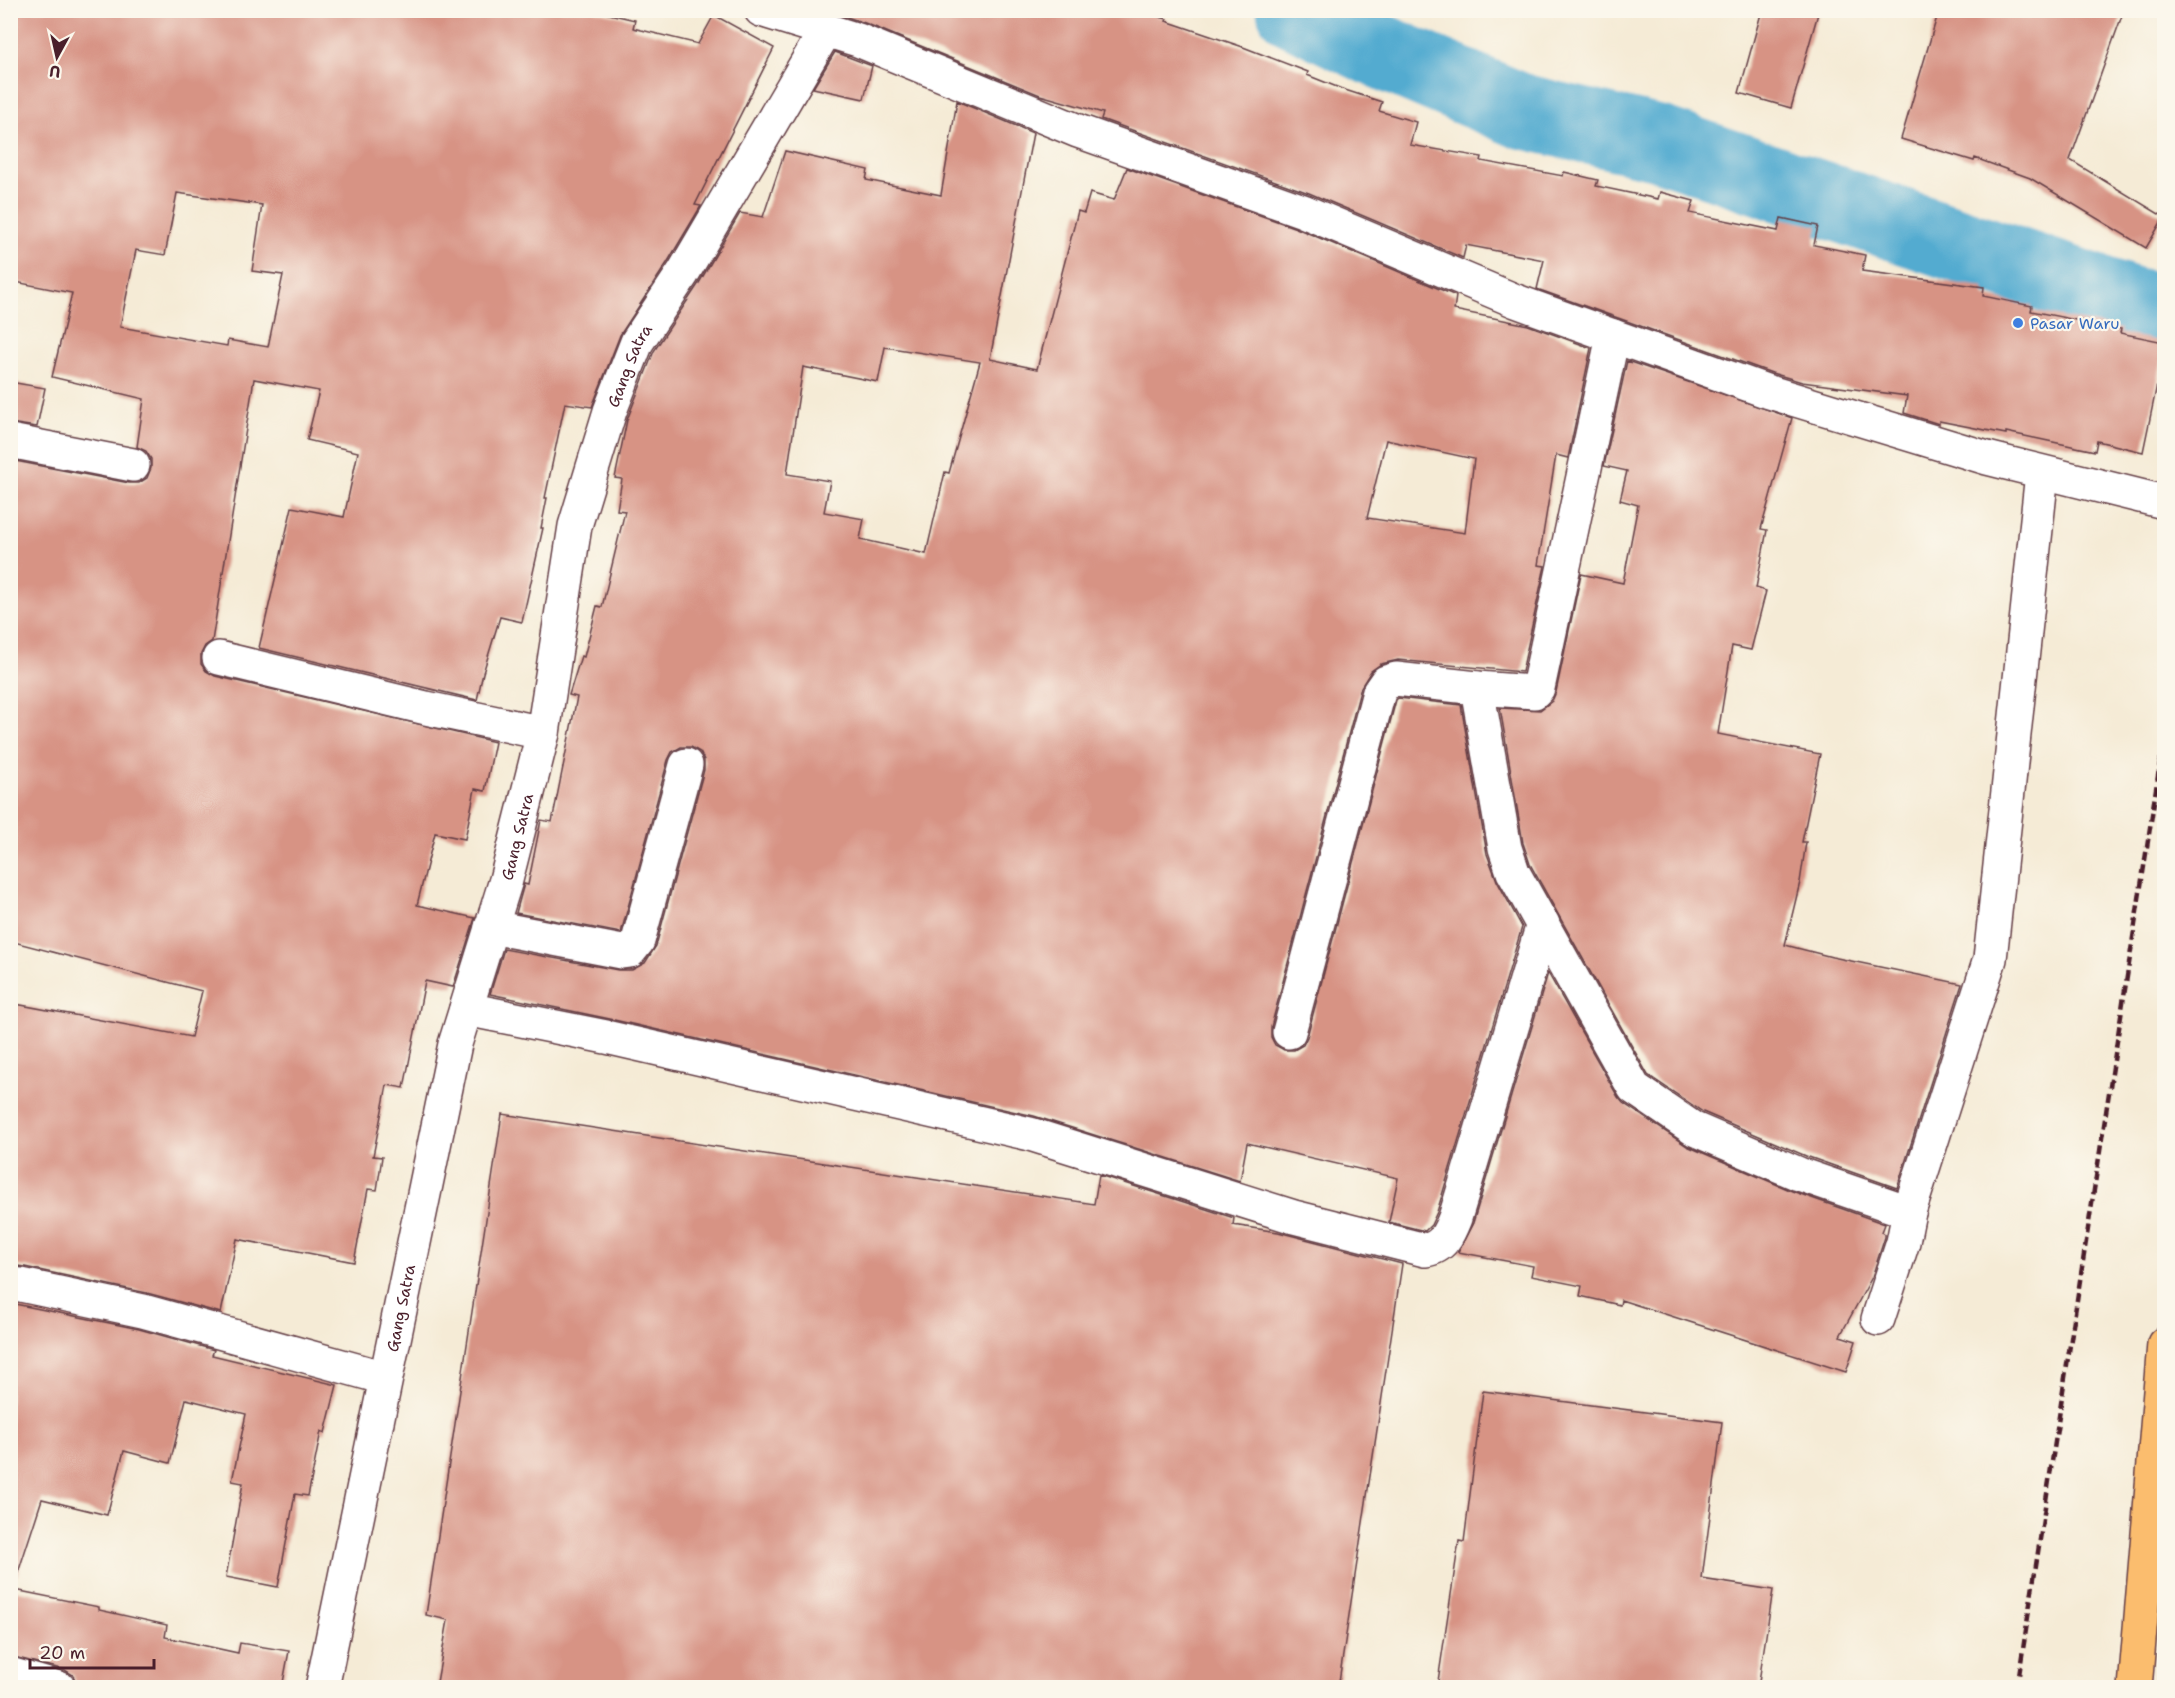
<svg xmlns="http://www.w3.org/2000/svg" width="2175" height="1698" viewBox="0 0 2175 1698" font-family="'Shantell Sans',sans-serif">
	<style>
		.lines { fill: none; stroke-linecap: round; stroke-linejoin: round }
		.river { stroke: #53abd0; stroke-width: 75 }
		.building { fill: #d79384; fill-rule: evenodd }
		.minor-casing { stroke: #643e45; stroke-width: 36 }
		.highway-casing { stroke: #643e45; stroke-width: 36 }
		.minor { stroke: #fff; stroke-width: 33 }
		.highway { stroke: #fbbd6e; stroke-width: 33 }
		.rail { stroke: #4a1f2b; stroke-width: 4.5; stroke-dasharray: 9 4.5; stroke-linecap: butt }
		.shop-dot { fill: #3f7fe0; stroke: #fbf7ec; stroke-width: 2 }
		.labels { text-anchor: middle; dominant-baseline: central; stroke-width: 4.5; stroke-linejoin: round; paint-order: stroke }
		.shop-label { font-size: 16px; fill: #366cbe; stroke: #fbf7ec; text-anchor: start }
		.street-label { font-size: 16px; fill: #4a1f2b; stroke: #fbf7ec }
	</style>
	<rect width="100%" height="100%" fill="#fbf7ec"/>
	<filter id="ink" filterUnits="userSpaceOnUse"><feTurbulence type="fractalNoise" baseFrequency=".0167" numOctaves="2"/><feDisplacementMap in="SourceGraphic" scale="12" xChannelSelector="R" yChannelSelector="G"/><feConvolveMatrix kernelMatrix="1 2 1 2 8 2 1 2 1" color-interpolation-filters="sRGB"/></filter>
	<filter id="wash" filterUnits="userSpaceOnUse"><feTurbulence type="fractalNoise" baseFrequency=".008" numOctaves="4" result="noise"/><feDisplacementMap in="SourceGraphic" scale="24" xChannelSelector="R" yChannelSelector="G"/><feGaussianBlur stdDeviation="1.35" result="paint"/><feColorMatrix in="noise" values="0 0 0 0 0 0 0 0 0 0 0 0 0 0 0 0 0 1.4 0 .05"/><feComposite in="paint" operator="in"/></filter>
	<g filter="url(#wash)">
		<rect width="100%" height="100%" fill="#f5ebd6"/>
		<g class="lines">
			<path class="river" d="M1294,10L1375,49L1521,111L1659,143L2131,304L2164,312"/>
		</g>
		<g id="blocks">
			<path class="building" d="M10,10H592L635,20L633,28L698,44L714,15L774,48L695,205L701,206L667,263L620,335L592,407L565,403L545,498H547L541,528H543L522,622L500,617L483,673L477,700L259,648L292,507L344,517L358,452L307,440L319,391L254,379L212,641L205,646L201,654V664L206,671L215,676L495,742L485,791L475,789L465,839L435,833L417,905L475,918L453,987L425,981L404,1088L387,1085L373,1156L382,1157L377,1190L368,1189L354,1262L237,1239L221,1313L147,1293L25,1267L10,1265V1003L191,1037L202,991L10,941V460L129,483H139L147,478L151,468V459L146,451L137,447L144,399L52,377L72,293L10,281ZM177,193L262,205L252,271L283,275L268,347L228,340L227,346L120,327L136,250L165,255Z
				M826,10H1135L1167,19L1166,21L1243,47L1308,72L1307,75L1342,89L1382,102L1379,111L1416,122L1410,145L1482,157L1481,161L1563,176L1564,172L1598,180L1596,186L1658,199L1660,192L1694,201L1690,213L1778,231L1781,218L1818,226L1814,245L1865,255L1862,271L1984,287L1983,296L2032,306L2031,311L2121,329L2120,333L2164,342V351L2143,452L2097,441L2095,451L2006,432V434L1939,421V424L1904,413L1907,396L1802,382L1772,373L1537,289L1544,260L1466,245L1463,258L1309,193L1101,119L1103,113L1040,95L865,23Z
				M1762,10H1819L1791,108L1739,93Z
				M1939,10H2124L2070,160L2164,217L2146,248L2030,178L1975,158L1974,161L1901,139Z
				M835,52L872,66L864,99L813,88Z
				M957,101L1033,133L990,359L1037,369L1078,211L1084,213L1090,193L1114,200L1127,168L1296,228L1456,296L1454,310L1528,325L1591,348L1568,458L1556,455L1538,565L1545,566L1522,672L1398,660L1381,664L1371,671L1361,687L1271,1027V1037L1275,1045L1284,1050H1294L1303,1045L1307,1037L1396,700L1398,698L1461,705L1487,854L1497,881L1522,927L1437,1212L1431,1225L1425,1231L1389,1222L1398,1178L1247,1143L1240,1181L1034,1116L610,1019L490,994L504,949L618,970H632L645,963L656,946L704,770V760L700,752L691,747H681L672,752L668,760L621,933L516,913L524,884L528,885L541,820L552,822L577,697L569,695L581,656L584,657L597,606L602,607L625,511L617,510L622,479L615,478L627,420L654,351L699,283L740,213L763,217L785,151L868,170L866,180L941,195ZM885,347L980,362L949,473L945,472L926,554L860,539L864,519L824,512L830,481L787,474L803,367L878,382ZM1386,440L1474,459L1465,533L1367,518Z
				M1627,361L1792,418L1761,529L1767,530L1756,588L1766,591L1751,650L1732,646L1718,734L1820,754L1802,842H1806L1800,882L1785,945L1832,957L1962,984L1897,1188L1806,1156L1703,1112L1648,1075L1530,864L1523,843L1500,708L1540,710L1552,701L1556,692L1581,574L1623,583L1638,505L1620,500L1627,471L1604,466Z
				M10,382L45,388L37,427L10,423Z
				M1548,973L1618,1097L1623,1103L1687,1146L1792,1191L1885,1224L1882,1232L1885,1234V1237L1872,1277L1840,1336L1856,1341L1846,1372L1621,1300L1620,1305L1580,1296L1582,1286L1531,1276L1533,1266L1458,1252L1473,1223Z
				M502,1114L1094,1204L1099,1175L1234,1218L1233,1225L1278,1232L1402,1264L1338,1688H436L448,1620L426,1615Z
				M10,1303L139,1329L214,1350L212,1355L337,1385L325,1433L321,1431L308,1496L295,1494L278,1587L226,1577L243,1483L232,1481L246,1414L186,1399L170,1463L124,1451L107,1515L42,1499L17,1576L10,1575Z
				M1483,1391L1722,1422L1702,1579L1773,1590L1758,1688H1437L1459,1541L1464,1542Z
				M10,1589L99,1607V1610L167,1625L165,1637L238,1653L240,1643L289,1651L282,1688H77L73,1675L65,1670L10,1656Z"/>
		</g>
	</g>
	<g filter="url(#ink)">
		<use href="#blocks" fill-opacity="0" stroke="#643e45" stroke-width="1.5"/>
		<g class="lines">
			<defs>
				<g id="minor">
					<path d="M761,10L858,40L1078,131L1303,211L1516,301L1766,391L1987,458L2164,502"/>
					<path d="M10,441L133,465"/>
					<path d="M219,658L426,708L543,733"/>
					<path d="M1477,688L1534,692L1538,688L1613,336"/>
					<path d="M491,927L622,952L630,951L638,941L686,765"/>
					<path d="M466,1009L606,1037L1030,1134L1294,1217L1425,1250C1443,1248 1449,1233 1455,1218L1543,924"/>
					<path d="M1289,1032L1379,692L1386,682L1396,679L1477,688L1505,848L1513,872L1634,1088L1694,1129L1799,1174L1909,1212"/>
					<path d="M10,1284L21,1285L143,1311L385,1378"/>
					<path d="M1878,1319L1903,1242L1909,1212L1990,959L2042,473"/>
					<path d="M10,1674L59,1688"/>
					<path id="s1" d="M322,1688L455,1044L506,880L543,733L575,526L610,411L637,342L683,273L826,30"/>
				</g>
				<path id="highway" d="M2135,1688L2164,1344"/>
			</defs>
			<use href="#minor" class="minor-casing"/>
			<use href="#highway" class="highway-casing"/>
			<use href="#minor" class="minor"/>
			<use href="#highway" class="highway"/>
			<path class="rail" d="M2017,1688L2164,737"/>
		</g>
	</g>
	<circle class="shop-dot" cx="2018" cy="323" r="6"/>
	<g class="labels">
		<g class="shop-label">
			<text x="2030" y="323">Pasar Waru</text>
		</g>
		<g class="street-label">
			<text stroke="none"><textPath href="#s1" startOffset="1360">Gang Satra</textPath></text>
			<text stroke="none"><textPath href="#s1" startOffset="874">Gang Satra</textPath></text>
			<text stroke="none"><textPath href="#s1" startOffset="388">Gang Satra</textPath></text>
		</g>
	</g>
	<rect width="2175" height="1698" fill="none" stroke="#fbf7ec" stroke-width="36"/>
	<g transform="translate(57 57) rotate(188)" stroke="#fbf7ec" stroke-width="4.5" paint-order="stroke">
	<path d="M0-4.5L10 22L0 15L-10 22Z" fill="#4a1f2b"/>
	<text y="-9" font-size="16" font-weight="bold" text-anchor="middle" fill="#4a1f2b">U</text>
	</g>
	<path d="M30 1659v9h124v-9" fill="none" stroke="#4a1f2b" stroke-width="3"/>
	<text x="39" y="1659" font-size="18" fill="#4a1f2b" stroke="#fbf7ec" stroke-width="4.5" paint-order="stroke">20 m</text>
</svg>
